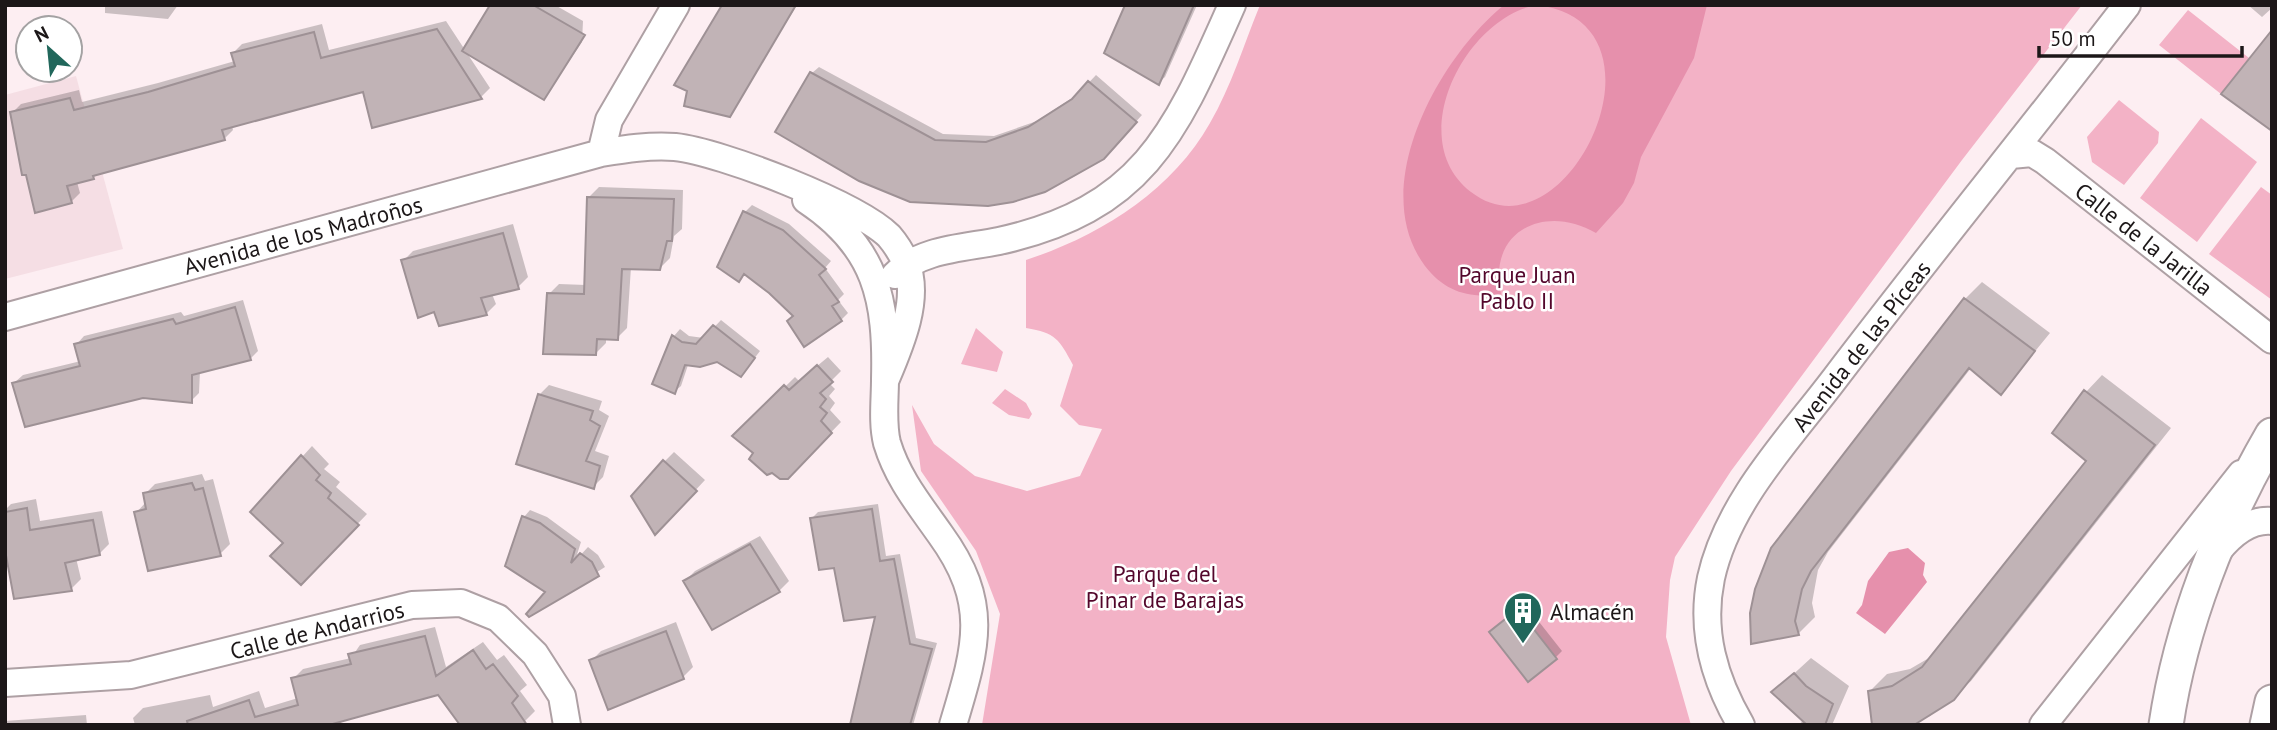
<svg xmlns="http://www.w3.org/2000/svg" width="2277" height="730" viewBox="0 0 2277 730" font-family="'PT Sans',sans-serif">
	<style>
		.built { fill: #f5dee4 }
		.green { fill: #f3b2c6 }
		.water { fill: #e690ac; fill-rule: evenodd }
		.shadow { fill: #0003 }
		.building { fill: #c1b3b6; stroke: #9e9195; stroke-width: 2 }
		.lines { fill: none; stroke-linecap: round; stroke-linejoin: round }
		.minor-casing { stroke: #aea0a4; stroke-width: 30 }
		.major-casing { stroke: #aea0a4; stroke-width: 37 }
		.minor { stroke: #fff; stroke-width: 26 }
		.major { stroke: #fff; stroke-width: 33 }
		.labels { text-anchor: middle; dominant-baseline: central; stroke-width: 5; stroke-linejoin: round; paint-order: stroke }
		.street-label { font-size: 23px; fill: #1c1718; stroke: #fff }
		.park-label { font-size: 23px; fill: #53062b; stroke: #fff }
		.poi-label { font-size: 23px; fill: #1c1718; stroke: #fff; text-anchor: start }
	</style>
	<rect width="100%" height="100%" fill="#fdeef2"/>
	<path class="built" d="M76,76L123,249L5,279V95Z"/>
	<path class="green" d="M1260,5H2082L1962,160L1731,471L1675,557L1670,580L1666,637L1691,725H982L1000,614L976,551L921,471L912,405L934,444L975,476L1027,491L1080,476L1102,429L1079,425L1060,406L1073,365C1059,339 1056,333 1026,328V260C1099,236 1171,192 1210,123C1231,87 1244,44 1260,5Z
		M2188,10L2249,58L2221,94L2159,45Z
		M2119,100L2159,132L2158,143L2124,185L2092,162L2087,137Z
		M2201,118L2257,162L2197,242L2140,198Z
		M2261,187L2272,195V300L2209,254Z
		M976,328L1003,352L997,372L961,364Z
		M1005,389L1026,403L1032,414L1029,419L1009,415L992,403Z"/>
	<path class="water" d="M1504,5H1707L1694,58L1641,157L1634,183L1623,203L1596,233C1545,203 1487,231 1501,294C1470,299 1445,292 1425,266C1366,187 1440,57 1504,5ZM1536,5C1682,21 1567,266 1471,192C1403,140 1464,19 1536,5Z
		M1908,548L1925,563L1923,575L1927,582L1885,634L1856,613L1862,605L1868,581L1889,552Z"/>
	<path class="shadow" d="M105,5H178L168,19L105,13Z
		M492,5H555L583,21L582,42L544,98L465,50L490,88L481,97L373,126L364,90L232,126L233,130L224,139L98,173L93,178L77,182L80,193L71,202L12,113L21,104L79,90L82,102L158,83L235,61L233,53L242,44L322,24L329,50L446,21L465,50Z
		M724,5H797L729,115L689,90Z
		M1128,5H1197L1165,77L1158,83Z
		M2248,5H2272V8L2262,17Z
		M819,67L943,134L994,136L1037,121L1078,94L1096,75L1142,115L1103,158L1075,176L1012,201L941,204L911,201L812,73Z
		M599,187L683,190L682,229L674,236L670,258L660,268L631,267L627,328L617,338H606V343L596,353L549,294L559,284L586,285L589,197Z
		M752,205L789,224L831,261L825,268L844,294L838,300L848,313L841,320L795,315L745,273L739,280L719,266L745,212Z
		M513,224L528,277L518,287L492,294L496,304L486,314L435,310L403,261L413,251Z
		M1982,282L2050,333L2001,393L1971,368L1828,552L1818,570L1812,603L1815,617L1798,634L1753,642L1965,299Z
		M243,300L258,351L250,359L200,371L199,393L191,401L14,383L23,375L81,361L76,345L84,336L181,312L184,316Z
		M721,320L760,351L747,368L717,360L689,362L681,386L674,392L654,383L674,336L680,329L689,336L704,338Z
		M828,357L841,371L829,383L835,389L829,396L835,403L830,410L841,422L787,478L735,436L795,377L799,381Z
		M2102,375L2171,428L1971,681L1930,716L1904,725L1870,691L1887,674L1910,669L1934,655L2088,460L2086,392Z
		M549,385L602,401L599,410L609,416L595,451L609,456L603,477L593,487L539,395Z
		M312,446L329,464L324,469L340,482L336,487L367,514L301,583L285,543L252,512Z
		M674,452L705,480L665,523L664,462Z
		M202,474L205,481L213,479L230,544L220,554L136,513L146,502L145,494L155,484Z
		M36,499L40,521L102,511L109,544L99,554L76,558L81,579L71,589L5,540V510L11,504Z
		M878,504L886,556L900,554L916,638L937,643L913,725H851L878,615L835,566L812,518L818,512Z
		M530,510L547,517L581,542L575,561L588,547L598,555L605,567L529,615L548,592L524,517Z
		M760,536L789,581L779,591L685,581L695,571Z
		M1525,604L1562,651L1556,657L1498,625Z
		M676,622L693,667L683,677L609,708L591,661L601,651Z
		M435,627L446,667L483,642L497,660L504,655L527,685L520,691L535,711L521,725L439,693L343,719L340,725H135L133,718L143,708L210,695L213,707L259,691L265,708L298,698L293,679L303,669L351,658L360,645Z
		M1811,658L1849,686L1832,725H1800L1803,719L1774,692Z
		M86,715L87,725H5V721Z"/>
	<path class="building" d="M490,5H533L585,35L544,100L462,51Z
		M722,5H796L730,117L684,106L687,91L674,85Z
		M1125,5H1194L1159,85L1104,53Z
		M437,29L482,99L372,128L363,92L222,130L225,140L93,176L94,179L67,186L72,203L35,213L26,175H22L10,112L70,98L74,110L148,92L235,66L231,53L314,32L321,58Z
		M2272,30V131L2221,94Z
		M810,72L935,140L986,142L1028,127L1072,99L1088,81L1137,122L1104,159L1045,192L1013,202L988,206L910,202L859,181L775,132Z
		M587,197L674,199L672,241H667L660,270L622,269L618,340L597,339L596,355L543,354L547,293L584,294Z
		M743,211L783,230L826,269L819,275L839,302L832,306L842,321L804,347L787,321L793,316L769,293L744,274L739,282L717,267Z
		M503,233L519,289L481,298L487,315L439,326L434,312L418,318L401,260Z
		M1964,298L2035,351L2001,395L1969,368L1811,571L1802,589L1795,621L1799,635L1751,644L1750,613L1755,589L1771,548Z
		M235,307L251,360L192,375V403L143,398L25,427L12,383L80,366L74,344L173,319L176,324Z
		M713,325L755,358L741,377L717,362L700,367L685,365L675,394L652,384L672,335L682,342L696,344Z
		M817,365L833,382L820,393L826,399L820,407L827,413L821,421L832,433L788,479H780L772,473L767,475L749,459L753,453L732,436L784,385L789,390Z
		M2084,390L2155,445L1954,700L1914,725H1872L1868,691L1892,686L1922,667L2086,461L2052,433Z
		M538,394L593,411L590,420L600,426L586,461L600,466L594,489L516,464Z
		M301,455L320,475L316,480L331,493L328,498L359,525L301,585L270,556L283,543L250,512Z
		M663,460L697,491L655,535L631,496Z
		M192,483L195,490L203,488L221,556L148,571L134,512L146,509L143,493Z
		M27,508L30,530L93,520L100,555L65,563L72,591L14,599L5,550V512Z
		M872,509L880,561L894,559L910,644L932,649L910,725H850L875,617L844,621L834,568L819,570L810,518Z
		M522,516L540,523L575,549L571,563L580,553L592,562L599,576L529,617L526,614L545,592L505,566Z
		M750,544L780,592L712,630L683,581Z
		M1518,609L1557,659L1528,682L1489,632Z
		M666,631L684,679L608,710L589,660Z
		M425,636L436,676L473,650L486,669L493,664L518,696L512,703L527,725H460L438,695L329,725H188L187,721L249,700L255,717L298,705L291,678L351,664L348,654Z
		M1794,673L1806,686L1833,704L1825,725H1807L1771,692Z"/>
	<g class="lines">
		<defs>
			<path id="minor" d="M601,153L609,120L676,5
				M2011,155L2032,153L2045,161L2272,340
				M806,200C877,247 887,300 885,379C885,400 882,423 887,443C898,479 919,504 940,534C991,604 976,648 953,725
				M895,275C920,249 964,248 999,241C1145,209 1176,131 1232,5
				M5,317L601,153C625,149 650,145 675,147C721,152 856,204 889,236C895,243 902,254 906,263C921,299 899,348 885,381
				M2218,551C2231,535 2250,519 2272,521
				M5,683L131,675L412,605L461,603L498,618L535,654L562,696L567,725
				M1741,725C1714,679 1700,631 1711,578C1728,501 1790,438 1836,377C1931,252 2031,130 2127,5
				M2043,725L2241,474"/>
			<path id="major" d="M2166,725C2181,624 2221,523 2272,435
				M2267,725L2272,702"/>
		</defs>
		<use href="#minor" class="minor-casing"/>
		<use href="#major" class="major-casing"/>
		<use href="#minor" class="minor"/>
		<use href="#major" class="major"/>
	</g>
	<defs>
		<symbol id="building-pin" viewBox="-11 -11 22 30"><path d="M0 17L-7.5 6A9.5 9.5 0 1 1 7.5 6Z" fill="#21675b" stroke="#fff"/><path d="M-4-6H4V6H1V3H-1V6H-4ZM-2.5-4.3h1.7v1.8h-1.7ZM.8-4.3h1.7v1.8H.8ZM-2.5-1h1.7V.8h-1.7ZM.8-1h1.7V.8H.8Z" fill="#fff"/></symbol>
	</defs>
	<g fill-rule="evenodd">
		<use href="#building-pin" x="1501" y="589" width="44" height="60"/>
	</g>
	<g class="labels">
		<g class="street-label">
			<text transform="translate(303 235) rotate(-15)">Avenida de los Madroños</text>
			<text transform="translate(2144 239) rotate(38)">Calle de la Jarilla</text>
			<text transform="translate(1861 346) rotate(-52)">Avenida de las Píceas</text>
			<text transform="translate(317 630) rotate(-14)">Calle de Andarrios</text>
		</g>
		<g class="park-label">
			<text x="1517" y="274">Parque Juan<tspan x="1517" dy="26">Pablo II</tspan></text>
			<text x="1165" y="573">Parque del<tspan x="1165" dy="26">Pinar de Barajas</tspan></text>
		</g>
		<g class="poi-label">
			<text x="1550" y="611">Almacén</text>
		</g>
	</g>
	<rect width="2277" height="730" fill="none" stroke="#1c1718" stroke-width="14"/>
	<g transform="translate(49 49) rotate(333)"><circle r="33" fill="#ffffff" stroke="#a4a2a3" stroke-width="2"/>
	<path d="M0-5L12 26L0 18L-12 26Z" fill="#21675b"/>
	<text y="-10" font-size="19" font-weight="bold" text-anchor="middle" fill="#1c1718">N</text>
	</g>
	<path d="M2039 46v10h203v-10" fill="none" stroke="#1c1718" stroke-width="3.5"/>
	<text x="2050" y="46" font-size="21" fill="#1c1718" stroke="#ffffff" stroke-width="5" paint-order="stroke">50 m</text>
</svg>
